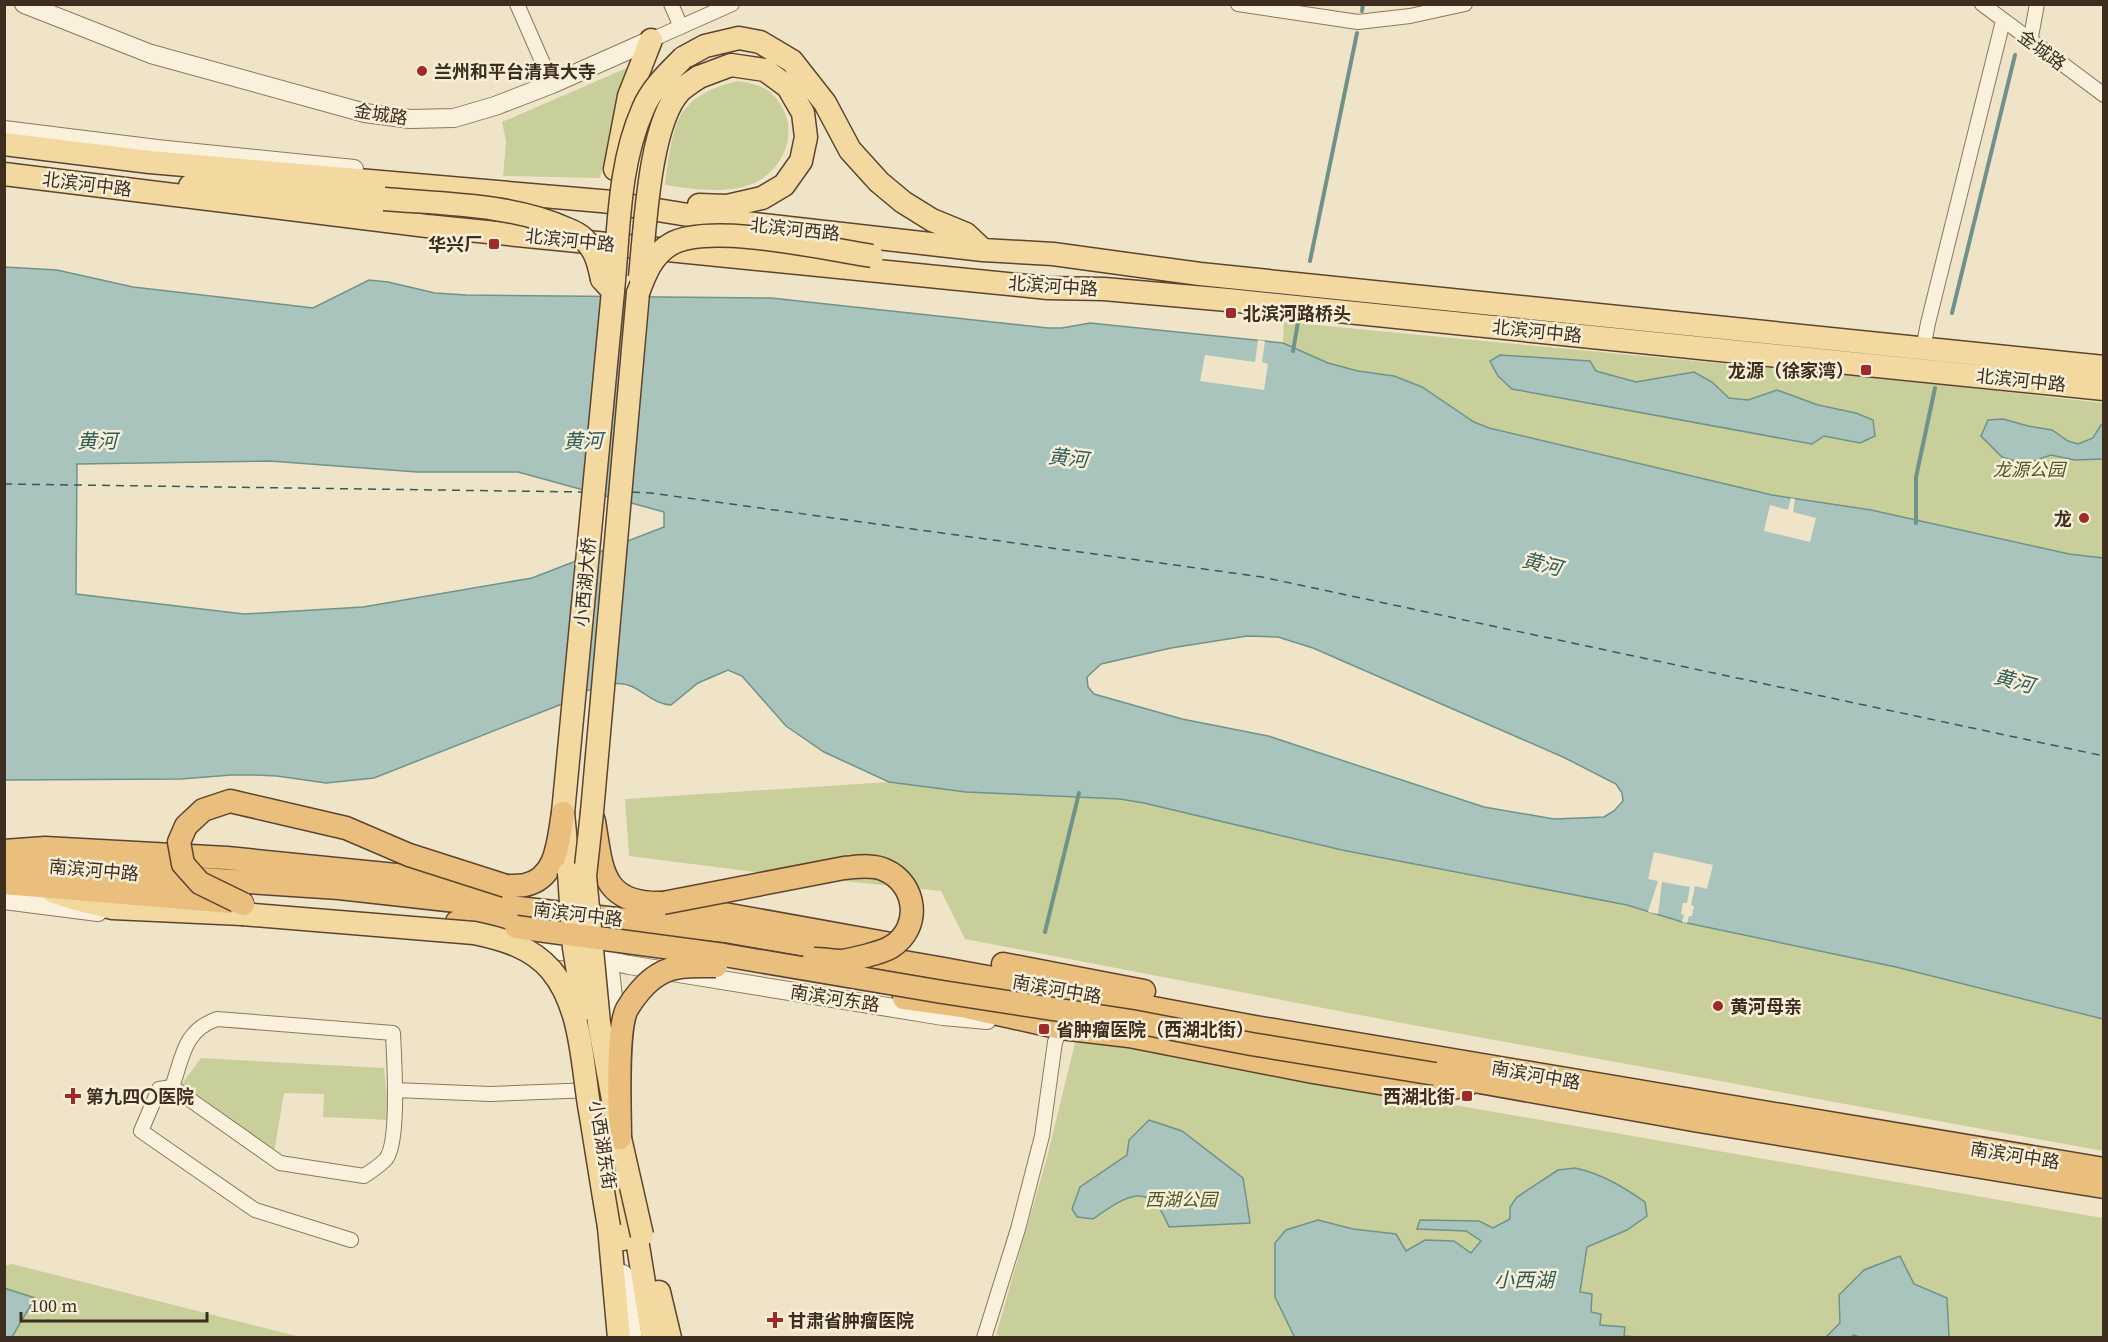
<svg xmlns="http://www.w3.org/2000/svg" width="2108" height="1342" viewBox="0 0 2108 1342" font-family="'Source Serif 4','Noto Sans SC',serif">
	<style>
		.green { fill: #c9cf9b }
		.water { fill: #a9c4bc; stroke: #6f938a; stroke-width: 1.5; fill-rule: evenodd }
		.pier { fill: #f0e4c8 }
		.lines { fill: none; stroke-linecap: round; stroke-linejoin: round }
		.stream { stroke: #6f938a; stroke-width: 4 }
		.ferry { stroke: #2f5d5a; stroke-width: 1.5; stroke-dasharray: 8 6; stroke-linecap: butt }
		.minor-casing { stroke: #8d765c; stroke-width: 16 }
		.tertiary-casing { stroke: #8d765c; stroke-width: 20 }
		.primary-casing { stroke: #5b4430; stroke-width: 25 }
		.trunk-casing { stroke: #5b4430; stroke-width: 25 }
		.minor { stroke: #faf1dc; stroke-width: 14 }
		.tertiary { stroke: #faf1dc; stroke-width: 18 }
		.primary { stroke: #f3d9a0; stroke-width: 22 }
		.trunk { stroke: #eabe7c; stroke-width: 22 }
		.primary-bridge-casing { stroke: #5b4430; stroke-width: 25; stroke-linecap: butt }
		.trunk-bridge-casing { stroke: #5b4430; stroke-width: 25; stroke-linecap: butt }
		.primary-bridge { stroke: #f3d9a0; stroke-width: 22 }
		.trunk-bridge { stroke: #eabe7c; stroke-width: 22 }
		.poi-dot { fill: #9e2a2b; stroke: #f7eed8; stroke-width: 2 }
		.labels { text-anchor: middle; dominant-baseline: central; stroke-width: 5; stroke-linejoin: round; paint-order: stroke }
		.street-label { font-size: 18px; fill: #3d2e20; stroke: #f7eed8 }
		.poi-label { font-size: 18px; font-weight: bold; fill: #3d2e20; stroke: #f7eed8; text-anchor: start }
		.park-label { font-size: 18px; font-style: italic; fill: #4d5a26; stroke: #f7eed8 }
		.water-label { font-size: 20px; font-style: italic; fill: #2f5d5a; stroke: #f7eed8 }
	</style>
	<rect width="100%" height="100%" fill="#f0e4c8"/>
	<path class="green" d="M629,67L600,178L503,176L506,141L502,122Z
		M738,81C751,83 766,86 775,97C804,129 783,177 743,187C717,193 691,189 665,185C667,166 672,123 685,109C698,93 719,85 738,81Z
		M1284,322L1927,383L2103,403V558L2069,554L1871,510L1772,495L1489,428L1474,422L1422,387L1394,376L1358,371L1328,363L1283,343Z
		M889,782L966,792L1120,799L1144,803L1342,850L1627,905L1682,922L1896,967L2103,1019V1151L1391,1021L965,939L941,891L755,872L629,856L625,799Z
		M1076,1039L2103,1218V1337L1008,1338L996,1335L1046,1161Z
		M201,1058L384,1068L389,1120L323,1117L324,1094L284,1093L274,1153L181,1085Z
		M12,1264L301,1337H5L4,1266Z"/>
	<path class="water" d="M4,267L57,270L133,287L313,308L369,280L388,282L435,293L466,295L771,298L1048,328H1062L1090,323L1283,343L1328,363L1358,371L1394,376L1422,387L1474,422L1489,428L1772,495L1871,510L2069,554L2103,558V1019L1896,967L1682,922L1627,905L1342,850L1144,803L1120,799L966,792L889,782L824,752L786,726L742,676L728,670L698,683L671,705C655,704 647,694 633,687C610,676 581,693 562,704L374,778L326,783L277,776L255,775H231L181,779L5,780ZM270,461L417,472H518L664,512V527L532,578L363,607L244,614L76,594L77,464ZM1247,636L1278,637L1313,648L1563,757L1616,784L1622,793L1623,801L1614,811L1604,817L1554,819L1484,807L1268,736L1182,719L1094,694L1088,687L1087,677L1101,664L1171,648Z
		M1500,355L1590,361L1596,371L1636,382L1694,372L1712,382L1729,398L1748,400L1777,390L1818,405L1856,413L1873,420L1875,436L1860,443L1824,436L1812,444L1512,389L1498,376L1490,361Z
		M2003,419L2028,426L2052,430L2068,441L2078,444L2093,438L2101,425H2103V459L2075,460L2051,455L2025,464L2002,457L1981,436L1988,420Z
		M1149,1120L1182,1131L1243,1178L1250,1223L1169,1227C1150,1178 1126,1196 1093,1219L1077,1217L1072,1209L1080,1187L1127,1155L1129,1140Z
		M1575,1168C1602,1174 1622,1186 1645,1202L1647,1216L1627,1230L1587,1247L1580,1292L1592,1294L1591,1312L1601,1314L1600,1325L1625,1327L1624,1336L1637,1337L1295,1338L1275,1297V1243L1286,1230L1318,1220L1353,1229L1396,1234L1406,1251L1425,1240L1454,1241L1471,1253L1481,1241L1466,1231L1417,1229L1420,1220L1479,1221L1493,1228L1510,1219V1207L1517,1197L1558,1170Z
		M1900,1256L1914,1284L1947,1298L1949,1337L1862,1338L1854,1335L1851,1337H1826L1840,1323L1839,1295L1864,1270Z
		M4,1288L35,1298L12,1337H5Z"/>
	<path class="pier" d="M1258,340L1265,341L1262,362L1268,364L1264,390L1200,381L1205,355L1255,362Z
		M1791,498L1795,499L1793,512L1816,518L1810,542L1764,531L1770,505L1788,510Z
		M1654,852L1713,865L1707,889L1695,886L1691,905L1694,906L1692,916H1689L1687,923L1682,922L1684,915L1681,914L1683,903H1687L1690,887L1662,882L1658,914L1648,912L1658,881L1648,879Z"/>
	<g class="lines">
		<path class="stream" d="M1362,11L1363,4
			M1310,261L1357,33
			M1952,313L2015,55
			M1293,351L1298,322
			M1916,523V477L1935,388
			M1045,932L1079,793"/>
		<path class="ferry" d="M4,484L582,492
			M632,492L651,493L1262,577L2104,756"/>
		<defs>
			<path id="minor" d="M517,4L552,84
				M671,4L681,27
				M1238,4L1358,22L1410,16L1465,4
				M1982,4L2104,95
				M651,40L732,4
				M2030,42L2037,4
				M1923,349L1928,323L2003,21
				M217,1019L393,1033C394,1058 400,1141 386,1159C381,1165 371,1171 364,1176L280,1163L172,1087C183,1057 183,1031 217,1019Z
				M172,1087L159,1089L141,1131L255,1210L351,1240
				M395,1090L490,1094L593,1090
				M984,1338L1018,1229L1042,1136L1055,1042L1061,1028"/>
			<path id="tertiary" d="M24,4L151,54L365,113L410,119L454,118L495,106L552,84L651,40
				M4,130L157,149L354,169
				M4,900L98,912
				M523,948L572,952L629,965L943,1016L987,1020
				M609,961L617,1034
				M623,1274L633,1338"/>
			<path id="primary" d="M683,58L705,46L739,38L760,42L792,61L825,103L850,150L879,182L903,202L932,220L966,234L983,250
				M4,144L150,162L624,203
				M615,169L629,96L651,40
				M4,174L427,226L1048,288L1104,289L1228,300L2104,389
				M190,186L225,185L384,199
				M608,202L719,220L983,250L1053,254L1200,274L2104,367
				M699,205L727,206L762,198L784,185L801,161L806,137L803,113L788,87L765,70L731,65L699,77
				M592,812L638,293
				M569,873L563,813L613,291L602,279
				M54,892L76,899L113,908L242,914
				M610,1152L623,1239
				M633,1215L653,1338
				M609,1227L619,1338
				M659,1292L670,1338"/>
			<path id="trunk" d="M594,821C602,869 601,905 663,903L891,944
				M4,851L45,848L227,858L506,886C512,886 519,886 525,885C558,878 558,840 563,813
				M4,863L112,873L339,888L725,931L944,969L1255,1027L2104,1169
				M4,883L242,903
				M457,922L516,927
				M1003,964L1144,991
				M904,998L962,1006L1061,1028L1129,1036L1313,1072L1433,1092L1467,1085
				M1435,1074L1699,1121L2104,1187"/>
		</defs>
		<use href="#minor" class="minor-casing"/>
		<use href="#tertiary" class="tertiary-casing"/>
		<use href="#primary" class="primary-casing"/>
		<use href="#trunk" class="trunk-casing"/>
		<use href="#minor" class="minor"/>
		<use href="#tertiary" class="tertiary"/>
		<use href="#primary" class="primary"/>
		<use href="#trunk" class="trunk"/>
		<defs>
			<path id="primary-bridge" d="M384,199C443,204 513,204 567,229C572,231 579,234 583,238C596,251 598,261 602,279
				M640,277C645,230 649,124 680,91C685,86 693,81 699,77
				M613,291C619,231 618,165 643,109C651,89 668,73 683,58
				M638,293C645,274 652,255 671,244C710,222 826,249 872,256
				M592,812L585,876L599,1023L620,1138L642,1235
				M569,873L574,948L584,1009
				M242,914L474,933C503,939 531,947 551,970C581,1006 582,1061 589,1105C596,1146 602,1187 609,1227"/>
			<path id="trunk-bridge" d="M663,903L844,868C857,867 873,864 885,870C917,884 922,928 891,947C881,953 854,959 842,961C833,961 823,959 814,959
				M243,904L200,883L183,864L179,842L186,826L203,810L230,801L346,828L409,855L506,886
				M516,927L724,955L942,992L1131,1021L1251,1044L1435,1074
				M620,1138C620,1110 616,1031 627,1009C634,997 646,982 658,975C674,964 698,966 716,966"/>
		</defs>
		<use href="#primary-bridge" class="primary-bridge-casing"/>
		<use href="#trunk-bridge" class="trunk-bridge-casing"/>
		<use href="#primary-bridge" class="primary-bridge"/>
		<use href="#trunk-bridge" class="trunk-bridge"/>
	</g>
	<g class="poi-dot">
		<circle cx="422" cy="71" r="6"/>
		<rect x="488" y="238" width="12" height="12" rx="3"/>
		<rect x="1225" y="307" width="12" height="12" rx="3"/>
		<rect x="1860" y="364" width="12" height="12" rx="3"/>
		<circle cx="2084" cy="518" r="6"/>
		<circle cx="1718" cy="1006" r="6"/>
		<rect x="1038" y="1023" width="12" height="12" rx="3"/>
		<path d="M70 1087h6v6h6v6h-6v6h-6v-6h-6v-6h6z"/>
		<rect x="1461" y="1090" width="12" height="12" rx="3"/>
		<path d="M772 1311h6v6h6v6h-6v6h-6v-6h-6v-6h6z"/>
	</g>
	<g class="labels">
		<g class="street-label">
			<text transform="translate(2042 50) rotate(37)">金城路</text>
			<text transform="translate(381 114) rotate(9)">金城路</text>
			<text transform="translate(87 184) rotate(7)">北滨河中路</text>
			<text transform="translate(795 229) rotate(6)">北滨河西路</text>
			<text transform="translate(570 240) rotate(6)">北滨河中路</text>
			<text transform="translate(1053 286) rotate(4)">北滨河中路</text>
			<text transform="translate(1537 331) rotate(6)">北滨河中路</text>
			<text transform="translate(2021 380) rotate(6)">北滨河中路</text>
			<text transform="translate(585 582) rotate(-85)">小西湖大桥</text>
			<text transform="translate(94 870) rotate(5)">南滨河中路</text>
			<text transform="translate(578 914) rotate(7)">南滨河中路</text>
			<text transform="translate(1057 989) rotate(10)">南滨河中路</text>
			<text transform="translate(835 998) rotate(9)">南滨河东路</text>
			<text transform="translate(1536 1075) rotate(10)">南滨河中路</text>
			<text transform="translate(603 1145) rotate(81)">小西湖东街</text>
			<text transform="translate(2015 1155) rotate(9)">南滨河中路</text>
		</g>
		<g class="poi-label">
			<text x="434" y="71">兰州和平台清真大寺</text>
			<text x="482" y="244" text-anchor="end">华兴厂</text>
			<text x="1243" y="313">北滨河路桥头</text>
			<text x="1854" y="370" text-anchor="end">龙源（徐家湾）</text>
			<text x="2072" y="518" text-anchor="end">龙</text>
			<text x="1730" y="1006">黄河母亲</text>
			<text x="1056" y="1029">省肿瘤医院（西湖北街）</text>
			<text x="86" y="1096">第九四〇医院</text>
			<text x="1455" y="1096" text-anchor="end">西湖北街</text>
			<text x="788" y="1320">甘肃省肿瘤医院</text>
		</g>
		<g class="park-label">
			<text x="2029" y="469">龙源公园</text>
			<text x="1181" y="1199">西湖公园</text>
		</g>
		<g class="water-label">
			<text x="97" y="441">黄河</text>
			<text transform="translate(583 441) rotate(-1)">黄河</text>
			<text transform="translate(1068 458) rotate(6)">黄河</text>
			<text transform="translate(1542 564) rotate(14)">黄河</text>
			<text transform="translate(2014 681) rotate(15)">黄河</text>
			<text x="1524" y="1280">小西湖</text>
		</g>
	</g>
	<rect width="2108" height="1342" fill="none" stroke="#3d2e20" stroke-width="12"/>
	<path d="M21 1312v9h186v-9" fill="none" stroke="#3d2e20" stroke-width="3"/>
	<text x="30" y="1312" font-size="18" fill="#3d2e20" stroke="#f7eed8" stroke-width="4.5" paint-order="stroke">100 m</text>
</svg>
